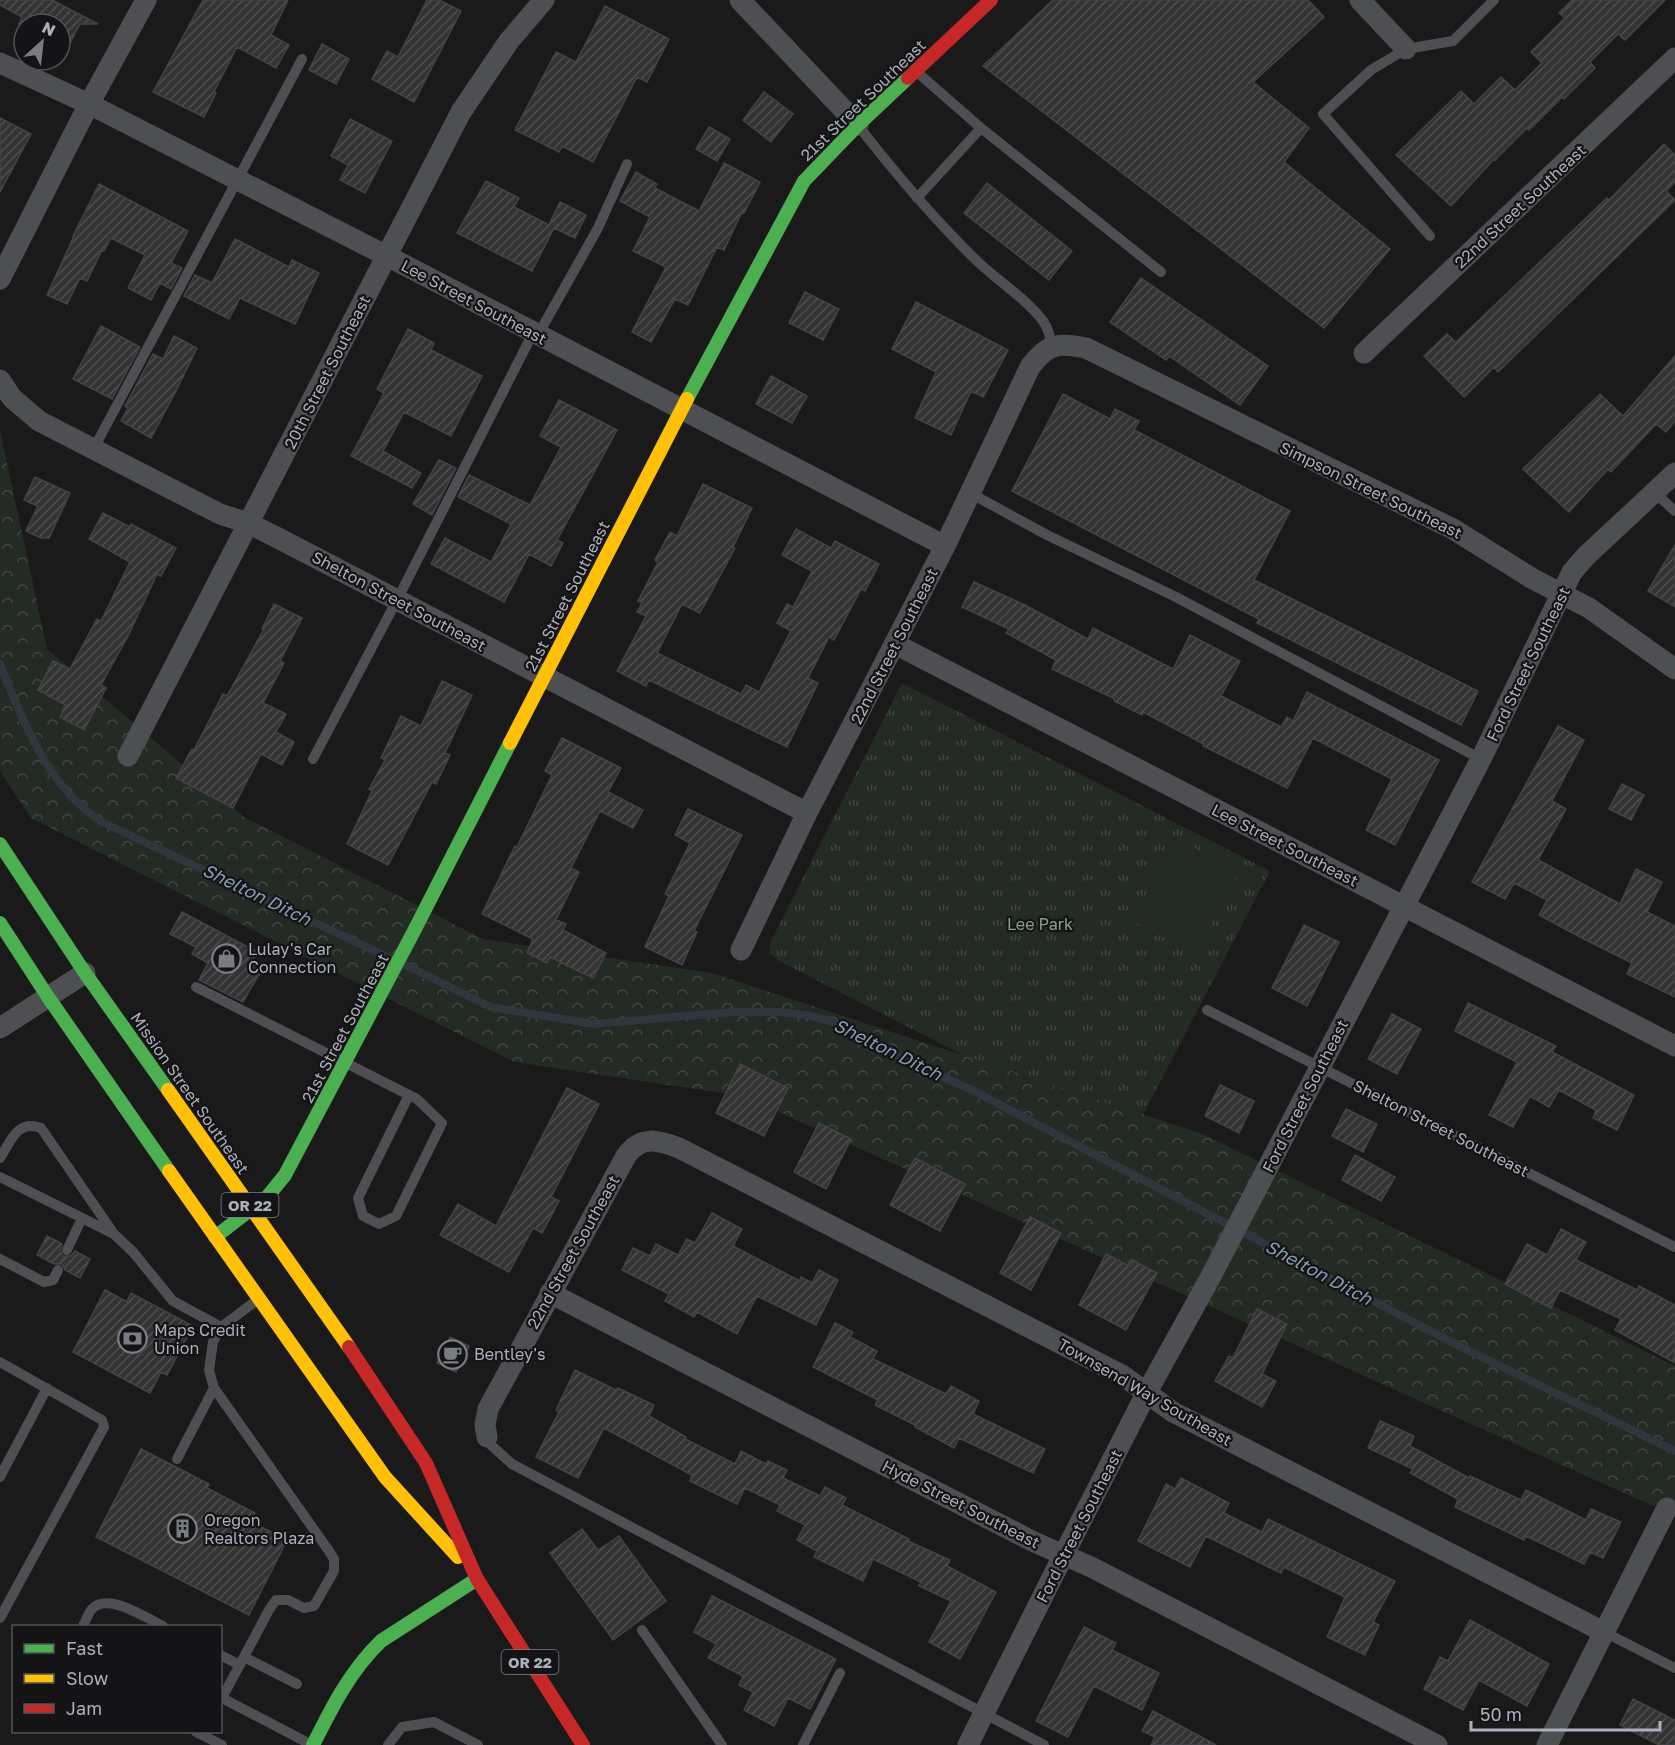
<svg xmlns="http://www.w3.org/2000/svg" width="1675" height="1745" viewBox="0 0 1675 1745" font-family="'Golos Text',sans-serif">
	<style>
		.grass { fill: url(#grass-tufts) }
		.forest { fill: url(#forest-crowns) }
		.pitch { fill: #242a24 }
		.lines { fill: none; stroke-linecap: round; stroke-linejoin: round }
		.stream { stroke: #2f363d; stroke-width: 8 }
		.building { fill: url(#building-hatch); stroke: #424346; stroke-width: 1.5 }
		.lane { stroke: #4e4f52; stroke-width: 10 }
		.street { stroke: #4e4f52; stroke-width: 21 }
		.fast { stroke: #4caf50; stroke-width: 14 }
		.slow { stroke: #ffc107; stroke-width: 14 }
		.jam { stroke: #c62828; stroke-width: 14 }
		.labels { text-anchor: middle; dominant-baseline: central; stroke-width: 4.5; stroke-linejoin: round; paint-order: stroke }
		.shield { fill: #141416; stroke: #7e8189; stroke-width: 1.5 }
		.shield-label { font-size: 15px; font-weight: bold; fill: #acb0ba }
		.street-label { font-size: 16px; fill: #acb0ba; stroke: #141416 }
		.park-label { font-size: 16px; fill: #84a387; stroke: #141416 }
		.poi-label { font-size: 16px; fill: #acb0ba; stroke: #141416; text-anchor: start }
		.water-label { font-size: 18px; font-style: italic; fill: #859cb2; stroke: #141416 }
	</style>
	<defs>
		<pattern id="grass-tufts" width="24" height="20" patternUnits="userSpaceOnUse" patternTransform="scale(1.5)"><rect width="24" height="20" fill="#242a24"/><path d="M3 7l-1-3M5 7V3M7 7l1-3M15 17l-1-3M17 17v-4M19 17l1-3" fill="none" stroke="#414642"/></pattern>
		<pattern id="forest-crowns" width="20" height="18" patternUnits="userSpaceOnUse" patternTransform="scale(1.5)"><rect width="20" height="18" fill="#242a24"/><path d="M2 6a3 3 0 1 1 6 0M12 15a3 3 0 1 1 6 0" fill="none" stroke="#414642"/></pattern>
		<pattern id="building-hatch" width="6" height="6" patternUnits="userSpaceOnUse" patternTransform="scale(1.5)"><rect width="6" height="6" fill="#333334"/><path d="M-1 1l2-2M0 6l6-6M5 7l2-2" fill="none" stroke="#4e4e4f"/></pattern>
	</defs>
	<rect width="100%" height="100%" fill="#1a1a1a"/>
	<path class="grass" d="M902,683L1270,871L1130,1140L779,961L769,953L771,941Z"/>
	<path class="forest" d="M0,430L47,649L244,817L483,939L712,973L1203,1134L1675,1366V1516L743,1096L514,1062L31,818L0,771Z"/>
	<path class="pitch" d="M1175,838L1239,871L1196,954L1132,921Z"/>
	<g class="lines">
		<path class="stream" d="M0,664C23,721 48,788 102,822L392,959
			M403,964L491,1007L594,1024L732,1012H780L805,1015L831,1021L903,1059L972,1090L1463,1348L1675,1451"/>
	</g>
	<path class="building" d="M0,0H52L98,24H80L60,62V24H19L22,17L0,5Z
		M203,0H288L271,35L289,45L276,68L237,47L214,92L216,93L204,117L153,92Z
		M427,0H439L461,11L414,102L372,79L387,51L398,57Z
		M1053,0H1308L1324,17L1253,82L1309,128L1284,162L1390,249L1324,328L983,66Z
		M1572,0H1665L1625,40L1618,34L1590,62L1595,68L1564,99L1562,97L1529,130L1527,128L1495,160L1494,159L1451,206L1396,155L1461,91L1474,104L1501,77L1515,90L1542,63L1531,52L1565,18L1559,13Z
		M605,6L669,39L647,82L637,77L593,162L562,146L559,152L515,130L556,52L576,62Z
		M322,44L349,59L336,84L309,70Z
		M764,92L793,114L771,142L743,120Z
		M0,118L31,134L0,192Z
		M350,119L392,141L365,193L340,180L348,165L331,156Z
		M709,127L730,139L717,161L696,149Z
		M1664,144L1675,155V182L1666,191L1675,200L1498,372L1494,367L1464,397L1424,356L1447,334L1456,342L1607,198L1609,200Z
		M724,163L760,182L744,213L742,212L724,250L717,247L688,305L675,299L651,342L632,332L666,267L633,251L650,217L620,201L636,172L657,184L655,188L699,211Z
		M486,181L519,198L514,207L549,225L560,202L586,215L575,238L554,228L532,271L457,233Z
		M987,183L1072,251L1049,280L964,213Z
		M99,184L188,231L171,263L182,268L171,289L160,283L151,300L128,288L145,255L111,238L104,251L102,250L87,281L80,278L67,304L47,295L74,236H73Z
		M235,239L289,267L292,260L319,273L295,324L240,298L229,319L184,296L195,275L212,283Z
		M1141,278L1268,366L1240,405L1169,356L1166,360L1110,322Z
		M805,292L839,309L823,340L789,323Z
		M916,302L1008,350L983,397L971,391L951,435L915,418L936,372L892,349Z
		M101,326L140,347L112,399L73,379Z
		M408,329L434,343L431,350L482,376L451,436L404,412L383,451L421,473L412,488L351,456L384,393L377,389Z
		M174,336L197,348L176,391L151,438L121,421L128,408L125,406L153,354L163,359Z
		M1675,356V421L1666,432L1656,424L1611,472L1608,469L1569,512L1523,469L1600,394L1623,416Z
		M771,376L807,396L792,423L756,404Z
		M1063,394L1110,419L1115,409L1139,421L1134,430L1290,511L1254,580L1478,691L1461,725L1257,623L1259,619L1012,491Z
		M559,400L617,430L557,540L563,543L551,566L529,554L504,602L431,564L445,538L491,562L511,524L458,497L469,475L530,505L561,447L540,436Z
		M439,460L456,468L432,515L413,504Z
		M35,477L70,493L49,538H41L26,531L38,506L24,500Z
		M703,484L752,508L733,547L735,548L700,613L682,604L657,653L741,694L746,685L759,692L791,631L777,623L787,604L793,607L812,571L782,555L796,529L831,548L835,541L879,564L865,591L861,589L834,640L829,637L808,678L818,683L787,747L649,680L646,686L617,671L646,616L637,612L642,603L638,601L658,562L655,560L670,532L677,536Z
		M103,513L130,527L131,524L176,548L161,576L157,574L128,636L101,685L106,688L84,730L60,717L66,705L38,690L53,661L70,669L97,619L101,621L130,562L89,539Z
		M1675,545V607L1648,591Z
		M974,582L1023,604L1088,639L1093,628L1173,669L1190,635L1240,661L1221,696L1281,727L1287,717L1293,721L1307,692L1439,760L1395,845L1366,830L1392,779L1313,738L1287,788L1203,746L1204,744L1143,712L1142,715L1114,701L1115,699L1052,669L1056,660L1006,633L1009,629L962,607Z
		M274,604L302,618L280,661L284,663L263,703L286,714L276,732L294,742L282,765L261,754L233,808L176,778L192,749L194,750L223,694L227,696L264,629H262Z
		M442,681L472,695L445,753L450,755L436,784L432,782L388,865L347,844L372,791L369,789L385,760L381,758L401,716L421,726Z
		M1558,726L1584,740L1552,801L1566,809L1538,860L1620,904L1636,869L1662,882L1647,912L1675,926V997L1627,974L1632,963L1580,937L1539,915L1547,900L1514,883L1505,899L1472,882Z
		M562,738L621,768L608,792L643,810L633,828L600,811L571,868L579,872L556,920L566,924L563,930L606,953L593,978L550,957L547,963L527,953L533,939L482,914L515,846L517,847L552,775L545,771Z
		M1622,784L1644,795L1631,820L1609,809Z
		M688,809L742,835L694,931L697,932L682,965L645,947L669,896L665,894L690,843L675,835Z
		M182,912L257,952L252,962L261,971L243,1002L199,980L208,963L192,954L196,947L170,934Z
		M1304,925L1339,942L1307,1006L1272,988Z
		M1468,1003L1556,1046L1552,1052L1634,1095L1617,1130L1593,1118L1596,1110L1559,1090L1549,1107L1530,1096L1513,1127L1489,1115L1517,1062L1455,1031Z
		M1392,1014L1421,1029L1397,1074L1368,1059Z
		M740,1064L788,1088L764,1136L716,1113Z
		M1220,1085L1254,1101L1239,1133L1205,1116Z
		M567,1088L599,1104L551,1197L559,1201L542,1233L533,1228L509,1272L440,1235L458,1204L496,1226Z
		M1346,1109L1377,1124L1363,1152L1332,1136Z
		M819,1123L851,1139L826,1189L794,1172Z
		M1355,1155L1395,1177L1381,1201L1342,1180Z
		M915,1158L965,1184L940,1231L890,1205Z
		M712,1213L742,1229L733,1246L800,1281L801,1277L812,1283L819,1270L838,1280L816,1325L757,1296L737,1334L697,1312L694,1317L665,1301L669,1294L622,1270L633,1248L650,1256L656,1244L678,1255L687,1239L695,1243Z
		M1030,1217L1061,1233L1031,1290L1000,1273Z
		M1561,1229L1586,1242L1576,1260L1637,1290L1639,1286L1675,1305V1363L1615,1330L1621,1319L1560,1290L1551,1308L1505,1284L1527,1244L1547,1255Z
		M47,1236L62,1244L60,1251L63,1256H71L75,1251L90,1259L80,1278L65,1270L62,1264H54L37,1255Z
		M1106,1254L1129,1266L1132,1260L1157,1273L1126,1330L1079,1305Z
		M105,1290L127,1302L131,1293L193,1326L167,1375L161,1372L150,1393L73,1352Z
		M1257,1309L1287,1324L1262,1374L1276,1381L1262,1407L1215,1381L1229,1356L1233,1358Z
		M835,1323L853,1332L850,1337L877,1351L873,1359L946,1394L951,1386L979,1401L973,1414L1045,1449L1033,1473L959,1438L954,1448L915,1427V1425L875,1405L878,1400L813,1367Z
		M450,1337L469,1346L456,1372L437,1363Z
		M575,1370L616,1390L618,1388L654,1405L649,1416L686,1437L685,1439L735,1464L741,1451L766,1464L768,1461L787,1470L783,1478L820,1496L825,1487L846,1498L842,1505L909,1539L908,1541L950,1560L947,1566L996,1592L960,1659L929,1642L951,1601L919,1586L921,1582L873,1559L863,1581L814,1557L817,1551L797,1540L805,1525L777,1511L780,1505L745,1488L737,1504L690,1481L692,1475L604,1428L578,1478L536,1457L559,1412L556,1410Z
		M1380,1421L1414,1436L1410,1446L1469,1478L1470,1476L1521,1500L1526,1490L1586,1520L1591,1509L1621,1522L1603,1558L1590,1552L1584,1564L1526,1536L1524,1540L1455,1507L1458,1499L1410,1473L1413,1469L1368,1448Z
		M141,1449L209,1484L207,1488L255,1513L250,1521L287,1540L249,1615L96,1537Z
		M1181,1478L1229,1503L1224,1513L1262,1532L1268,1519L1395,1581L1373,1622L1379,1625L1365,1655L1327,1637L1345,1597L1284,1567L1281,1573L1206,1536L1190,1567L1138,1541L1166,1484L1175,1489Z
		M582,1529L598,1550L619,1536L666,1601L613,1640L550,1553Z
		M712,1596L836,1659L810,1709L788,1698L774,1726L744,1710L753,1692L739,1685L743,1676L708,1658L716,1644L694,1632Z
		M1470,1620L1549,1664L1527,1706L1479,1680L1463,1710L1424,1689L1440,1657L1448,1661Z
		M1084,1627L1116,1643L1112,1650L1159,1673L1142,1710L1094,1686L1068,1737L1036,1721Z
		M1633,1699L1675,1720V1745H1659L1620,1725Z
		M1153,1711L1216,1745H1151L1155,1737L1142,1731Z"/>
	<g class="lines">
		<path class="lane" d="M918,73L981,128L1161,272
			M860,128C896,174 933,218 975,259C995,279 1027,299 1043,321C1049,329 1050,337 1051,347
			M917,198L981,128
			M1430,236L1323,114L1371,70L1406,49L1453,41L1494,0
			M538,335L598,228L627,164
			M93,450L302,59
			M1654,492L1675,511
			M970,493L1047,535L1176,597L1481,759
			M313,759L397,600L533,333
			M196,987L409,1095L417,1099L442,1123L396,1216L379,1224L363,1216L358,1198L409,1095
			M1207,1010L1675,1247
			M0,1158C11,1141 17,1119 41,1128L112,1231
			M0,1177L114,1234L133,1252L173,1301L221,1327
			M67,1250L82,1218
			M0,1259L44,1282L53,1280L58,1270
			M256,1301L221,1327L213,1342L209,1370L214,1388L329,1551L334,1559V1571L314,1606L304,1608L288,1600H276L269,1610L222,1698L310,1744
			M0,1362L102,1420L104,1427L0,1618
			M487,1437L491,1445L512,1464L1044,1745
			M177,1459L214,1388
			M0,1477L47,1388
			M83,1626C86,1621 88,1613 92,1609C108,1592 146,1618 163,1626
			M642,1630L722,1745
			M1604,1632L1675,1668
			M220,1655L240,1665
			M244,1657L297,1684
			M196,1732L222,1745
			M388,1745L402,1727L434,1722L478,1745
			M803,1745L840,1673"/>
		<path class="street" d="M740,0L858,125
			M1360,0L1406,49
			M0,63L89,104L387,256L945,546
			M0,279L89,104L146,0
			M1364,353L1675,58
			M0,380L12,398L39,421L220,514L248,523L278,538L807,813
			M895,644L1675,1046
			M128,756L461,112L509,41L544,0
			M741,950L807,813L945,546L1030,367C1047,344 1058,342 1086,348L1453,529L1533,579L1589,608L1675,669
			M0,1028L85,973
			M550,1293L1032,1541L1091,1567L1437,1745
			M487,1437L485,1425L488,1409L626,1156C641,1135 658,1140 679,1148L1122,1375L1173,1412L1604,1632
			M968,1745L1063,1556L1147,1392L1210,1278L1481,759L1572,572L1586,556L1675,473
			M1547,1745L1667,1508"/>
		<path class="fast" d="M687,399L804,181L858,125L908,78
			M0,844L85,973L168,1090
			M0,923L48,997L169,1171
			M215,1237L268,1196L285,1175L414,931L510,743
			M313,1745C332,1707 350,1671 381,1641L477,1579"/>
		<path class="slow" d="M510,743L687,399
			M168,1090L349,1347
			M169,1171L385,1477L458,1557"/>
		<path class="jam" d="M908,78L991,0
			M349,1347L426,1463L477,1579L583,1745"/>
	</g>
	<defs>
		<symbol id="shop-ring" viewBox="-11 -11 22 22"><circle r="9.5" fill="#141416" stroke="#797c82" stroke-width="1.5"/><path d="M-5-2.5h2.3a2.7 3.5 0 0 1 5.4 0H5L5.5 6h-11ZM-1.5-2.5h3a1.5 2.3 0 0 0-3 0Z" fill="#797c82"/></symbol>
		<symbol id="bank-ring" viewBox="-11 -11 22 22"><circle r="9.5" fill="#141416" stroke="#797c82" stroke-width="1.5"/><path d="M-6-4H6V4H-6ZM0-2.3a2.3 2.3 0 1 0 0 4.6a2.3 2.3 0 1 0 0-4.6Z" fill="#797c82"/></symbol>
		<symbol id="cafe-ring" viewBox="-11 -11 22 22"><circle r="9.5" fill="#141416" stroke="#797c82" stroke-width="1.5"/><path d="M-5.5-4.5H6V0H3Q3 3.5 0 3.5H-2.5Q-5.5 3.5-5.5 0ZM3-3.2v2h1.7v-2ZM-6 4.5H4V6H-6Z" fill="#797c82"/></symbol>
		<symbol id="building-ring" viewBox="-11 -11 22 22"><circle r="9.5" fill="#141416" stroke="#797c82" stroke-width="1.5"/><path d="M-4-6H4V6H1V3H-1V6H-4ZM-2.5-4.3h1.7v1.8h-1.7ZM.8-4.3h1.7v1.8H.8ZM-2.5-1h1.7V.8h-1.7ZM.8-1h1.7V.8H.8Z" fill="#797c82"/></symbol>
	</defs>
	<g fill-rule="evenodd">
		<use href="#shop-ring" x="210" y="942" width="33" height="33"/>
		<use href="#bank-ring" x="116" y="1322" width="33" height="33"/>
		<use href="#cafe-ring" x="436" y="1338" width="33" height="33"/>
		<use href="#building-ring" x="166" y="1512" width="33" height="33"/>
	</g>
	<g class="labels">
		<g class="shield">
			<rect x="221.5" y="1193" width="57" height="24" rx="4.5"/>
			<rect x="501.5" y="1650" width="57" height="24" rx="4.5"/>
		</g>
		<g class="shield-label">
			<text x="250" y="1205">OR 22</text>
			<text x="530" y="1662">OR 22</text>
		</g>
		<g class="street-label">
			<text transform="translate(863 100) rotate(-44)">21st Street Southeast</text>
			<text transform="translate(1520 206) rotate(-43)">22nd Street Southeast</text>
			<text transform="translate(474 302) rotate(28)">Lee Street Southeast</text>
			<text transform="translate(327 372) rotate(-63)">20th Street Southeast</text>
			<text transform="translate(1371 490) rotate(26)">Simpson Street Southeast</text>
			<text transform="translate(567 596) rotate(-63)">21st Street Southeast</text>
			<text transform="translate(399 601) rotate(28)">Shelton Street Southeast</text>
			<text transform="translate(894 646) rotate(-63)">22nd Street Southeast</text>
			<text transform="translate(1528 664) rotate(-64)">Ford Street Southeast</text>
			<text transform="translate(1285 845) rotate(27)">Lee Street Southeast</text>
			<text transform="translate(345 1028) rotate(-62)">21st Street Southeast</text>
			<text transform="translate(190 1093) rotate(55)">Mission Street Southeast</text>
			<text transform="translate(1305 1096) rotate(-63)">Ford Street Southeast</text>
			<text transform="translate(1441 1128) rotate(27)">Shelton Street Southeast</text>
			<text transform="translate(573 1252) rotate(-61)">22nd Street Southeast</text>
			<text transform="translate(1145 1392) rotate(30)">Townsend Way Southeast</text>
			<text transform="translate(961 1504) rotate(27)">Hyde Street Southeast</text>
			<text transform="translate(1079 1526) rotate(-63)">Ford Street Southeast</text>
		</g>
		<g class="park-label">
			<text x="1040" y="924">Lee Park</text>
		</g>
		<g class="poi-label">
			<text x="248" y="949">Lulay's Car<tspan x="248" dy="18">Connection</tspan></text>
			<text x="154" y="1330">Maps Credit<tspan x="154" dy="18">Union</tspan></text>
			<text x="474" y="1354">Bentley's</text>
			<text x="204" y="1520">Oregon<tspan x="204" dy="18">Realtors Plaza</tspan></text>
		</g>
		<g class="water-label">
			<text transform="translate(257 894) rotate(26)">Shelton Ditch</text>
			<text transform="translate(888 1049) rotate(26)">Shelton Ditch</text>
			<text transform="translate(1319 1272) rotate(28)">Shelton Ditch</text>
		</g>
	</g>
	<rect x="12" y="1625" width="210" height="108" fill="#141416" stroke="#515258" stroke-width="1.5"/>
	<rect x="24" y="1644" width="30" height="9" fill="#4caf50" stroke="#515258" stroke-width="1.5"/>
	<text x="66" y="1655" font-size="18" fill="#acb0ba">Fast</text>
	<rect x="24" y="1674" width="30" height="9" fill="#ffc107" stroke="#515258" stroke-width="1.5"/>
	<text x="66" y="1685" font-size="18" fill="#acb0ba">Slow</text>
	<rect x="24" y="1704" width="30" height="9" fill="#c62828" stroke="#515258" stroke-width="1.5"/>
	<text x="66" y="1715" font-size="18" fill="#acb0ba">Jam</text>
	<g transform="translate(42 42) rotate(27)"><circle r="28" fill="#141416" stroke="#515258" stroke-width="1.5"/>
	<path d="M0-4.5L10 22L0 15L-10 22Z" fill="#797c82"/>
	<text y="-9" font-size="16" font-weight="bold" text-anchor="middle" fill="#acb0ba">N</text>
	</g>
	<path d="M1471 1721v9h189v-9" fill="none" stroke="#acb0ba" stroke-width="3"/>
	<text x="1480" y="1721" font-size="18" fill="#acb0ba" stroke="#141416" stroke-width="4.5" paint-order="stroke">50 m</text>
</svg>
